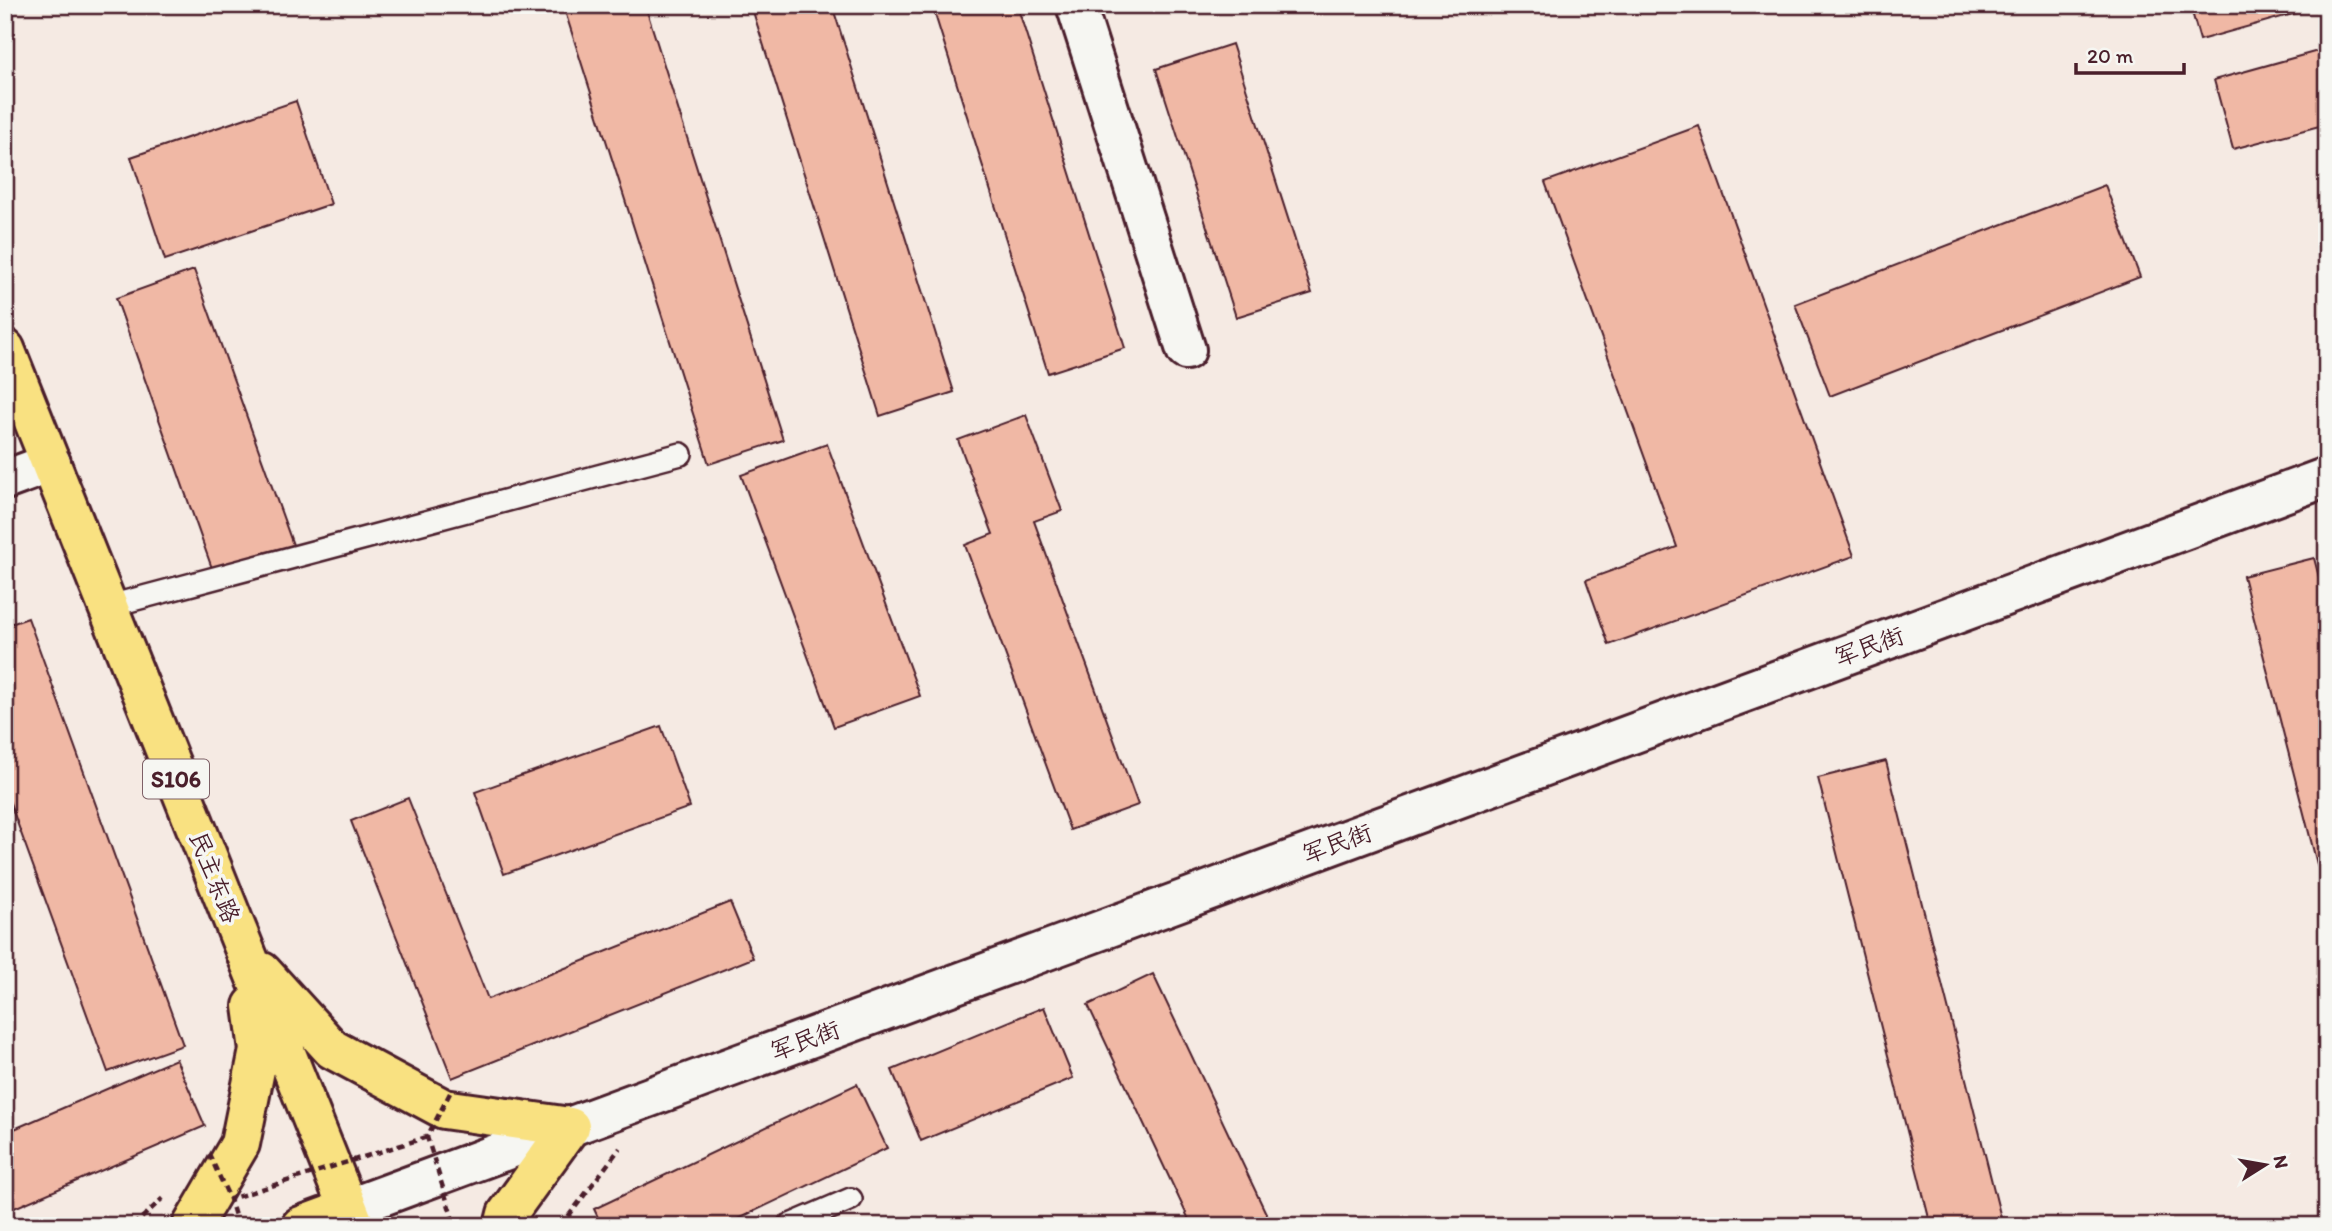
<svg xmlns="http://www.w3.org/2000/svg" width="2332" height="1231" viewBox="0 0 2332 1231" font-family="Itim,'LXGW WenKai TC',sans-serif">
	<style>
		.building { fill: #f0b8a5; stroke: #4a1f2b; stroke-width: 2 }
		.lines { fill: none; stroke-linecap: round; stroke-linejoin: round }
		.lane-casing { stroke: #4a1f2b; stroke-width: 26 }
		.street-casing { stroke: #4a1f2b; stroke-width: 44 }
		.secondary-casing { stroke: #4a1f2b; stroke-width: 44 }
		.primary-casing { stroke: #4a1f2b; stroke-width: 44 }
		.path { stroke: #4a1f2b; stroke-width: 4.5; stroke-dasharray: 7 5; stroke-linecap: butt }
		.lane { stroke: #f6f6f2; stroke-width: 21 }
		.street { stroke: #f6f6f2; stroke-width: 38 }
		.secondary { stroke: #f6f6f2; stroke-width: 38 }
		.primary { stroke: #f9e181; stroke-width: 38 }
		.path-bridge { stroke: #4a1f2b; stroke-width: 4.5; stroke-dasharray: 7 5; stroke-linecap: butt }
		.labels { text-anchor: middle; dominant-baseline: central; stroke-width: 7; stroke-linejoin: round; paint-order: stroke }
		.shield { fill: #f6f6f2; stroke: #7e6067; stroke-width: 2 }
		.shield-label { font-size: 23px; font-weight: bold; fill: #4a1f2b }
		.street-label { font-size: 24px; fill: #4a1f2b; stroke: #f6f6f2 }
	</style>
	<rect width="100%" height="100%" fill="#f5eae3"/>
	<filter id="ink" filterUnits="userSpaceOnUse"><feTurbulence type="fractalNoise" baseFrequency=".0143" numOctaves="2"/><feDisplacementMap in="SourceGraphic" scale="14" xChannelSelector="R" yChannelSelector="G"/><feConvolveMatrix kernelMatrix="1 2 1 2 8 2 1 2 1" color-interpolation-filters="sRGB"/></filter>
	<g filter="url(#ink)">
		<path class="building" d="M563,5H645L783,440L709,464Z
			M751,5H832L954,392L880,416Z
			M932,5H1017L1125,348L1048,373Z
			M2190,5H2313L2314,8L2200,40Z
			M1232,44L1312,293L1236,317L1156,69Z
			M2325,49L2327,124L2233,149L2214,80Z
			M296,101L331,204L165,260L131,157Z
			M1699,126L1854,556L1609,645L1586,580L1677,547L1545,182Z
			M2105,185L2140,277L1830,396L1795,304Z
			M194,270L293,545L214,574L116,298Z
			M1026,415L1062,511L1034,521L1138,805L1070,830L965,545L993,534L958,440Z
			M827,444L920,696L834,727L741,475Z
			M2314,558L2327,608V903L2243,576Z
			M28,618L183,1045L108,1072L5,789V626Z
			M661,726L690,807L504,874L475,792Z
			M1886,761L2001,1218L1971,1226H1931L1818,778Z
			M408,798L488,999L730,902L753,958L452,1078L351,821Z
			M1153,974L1272,1226H1192L1088,1005Z
			M1044,1007L1073,1078L921,1141L892,1070Z
			M176,1059L205,1126L5,1212V1133Z
			M857,1084L887,1148L723,1226H602L594,1209Z"/>
		<g class="lines">
			<defs>
				<path id="lane" d="M121,603L681,454
					M788,1226L851,1199"/>
				<path id="street" d="M1076,5L1186,350
					M5,480L51,463"/>
				<path id="secondary" d="M347,1209L2327,477"/>
				<path id="primary" d="M5,349L355,1226
					M262,972L332,1049L444,1109L570,1127L507,1214L504,1226
					M192,1226L240,1144L259,1050L253,1006
					M301,1226L347,1209"/>
			</defs>
			<use href="#lane" class="lane-casing"/>
			<use href="#street" class="street-casing"/>
			<use href="#secondary" class="secondary-casing"/>
			<use href="#primary" class="primary-casing"/>
			<path class="path" d="M133,1226L163,1198
				M561,1226L620,1148"/>
			<use href="#lane" class="lane"/>
			<use href="#street" class="street"/>
			<use href="#secondary" class="secondary"/>
			<use href="#primary" class="primary"/>
			<path class="path-bridge" d="M450,1093L427,1137L455,1226
				M209,1154L230,1199
				M238,1226L230,1199L427,1137"/>
		</g>
	</g>
	<g class="labels">
		<rect class="shield" x="143" y="759.5" width="66" height="39" rx="5"/>
		<g class="shield-label">
			<text x="176" y="779">S106</text>
		</g>
		<g class="street-label">
			<text transform="translate(1869 646) rotate(-20)">军民街</text>
			<text transform="translate(1337 843) rotate(-20)">军民街</text>
			<text transform="translate(215 877) rotate(68)">民主东路</text>
			<text transform="translate(805 1040) rotate(-20)">军民街</text>
		</g>
	</g>
	<rect width="2332" height="1231" fill="none" stroke="#f6f6f2" stroke-width="28"/>
	<rect x="14" y="14" width="2304" height="1203" fill="none" stroke="#4a1f2b" stroke-width="2.5" filter="url(#ink)"/>
	<g transform="translate(2265 1165) rotate(79)" stroke="#f6f6f2" stroke-width="5" paint-order="stroke">
	<path d="M0-5L12 26L0 18L-12 26Z" fill="#4a1f2b"/>
	<text y="-10" font-size="19" font-weight="bold" text-anchor="middle" fill="#4a1f2b">N</text>
	</g>
	<path d="M2076 63v10h108v-10" fill="none" stroke="#4a1f2b" stroke-width="3.5"/>
	<text x="2087" y="63" font-size="21" fill="#4a1f2b" stroke="#f6f6f2" stroke-width="5" paint-order="stroke">20 m</text>
</svg>
